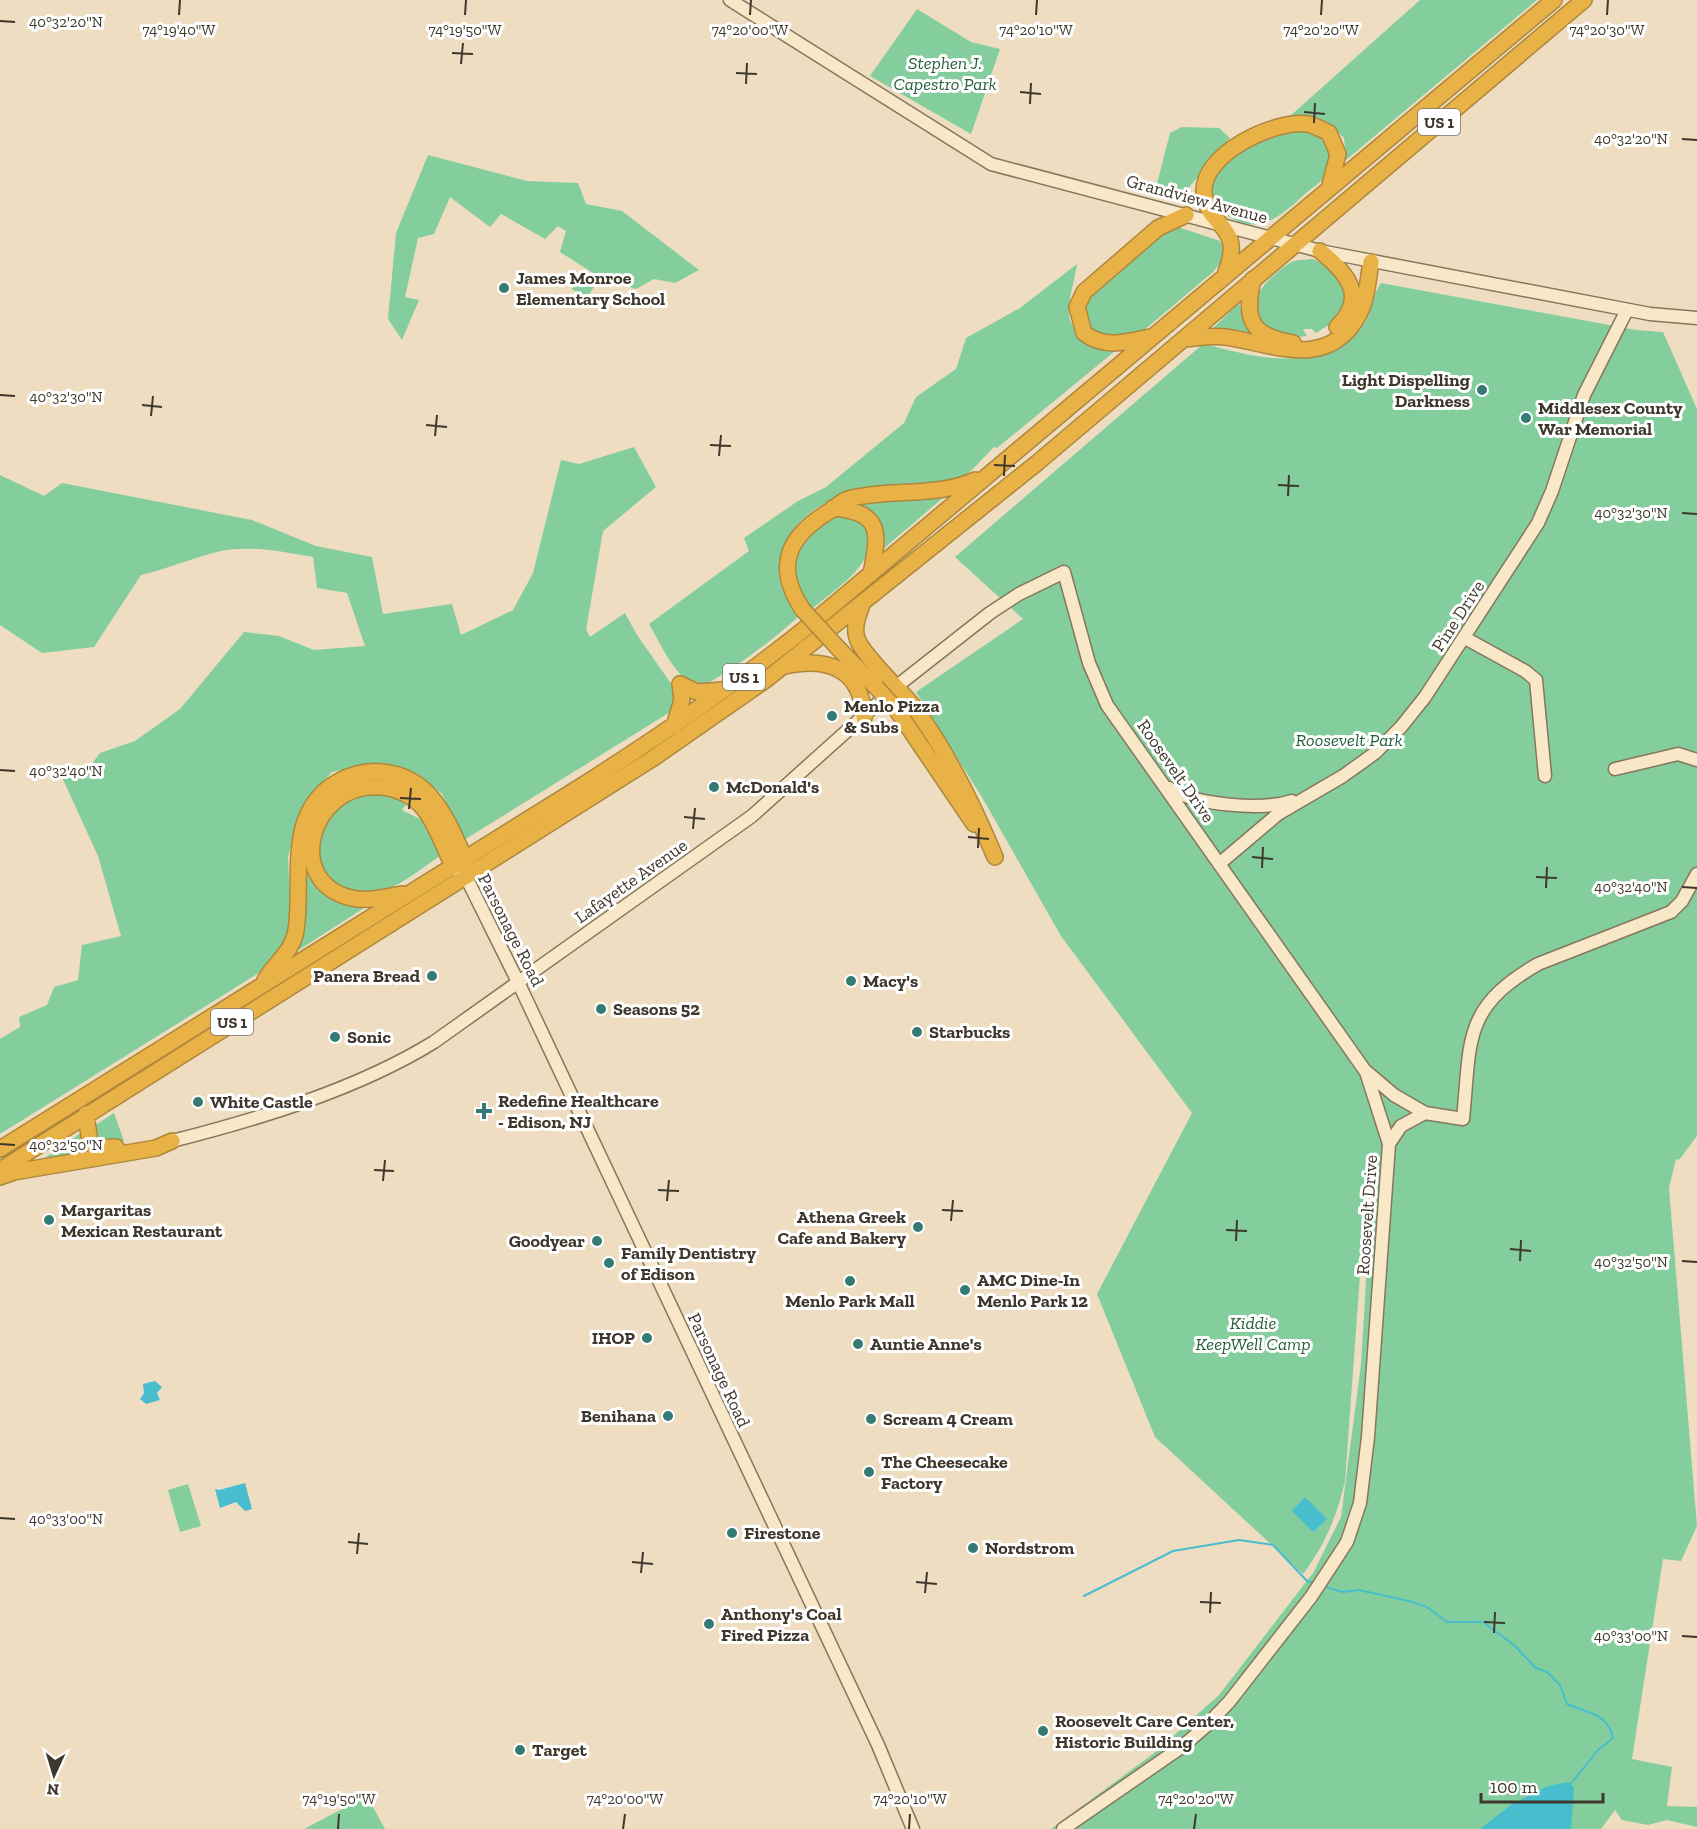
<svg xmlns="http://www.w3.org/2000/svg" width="1697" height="1829" viewBox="0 0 1697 1829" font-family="'Zilla Slab',serif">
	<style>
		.green { fill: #84ce9e }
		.water { fill: #48bdce }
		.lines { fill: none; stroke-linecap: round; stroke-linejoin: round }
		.stream { stroke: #48bdce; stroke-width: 2 }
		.secondary-casing { stroke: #86765d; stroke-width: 15 }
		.highway-casing { stroke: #ad873d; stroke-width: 18 }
		.secondary { stroke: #f8e8c8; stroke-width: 12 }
		.highway { stroke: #e9b246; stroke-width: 15 }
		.highway-bridge-casing { stroke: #ad873d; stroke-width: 18; stroke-linecap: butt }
		.highway-bridge { stroke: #e9b246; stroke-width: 15 }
		.ticks { fill: none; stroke: #3e372c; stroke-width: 2 }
		.poi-dot { fill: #337b74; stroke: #fff; stroke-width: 2 }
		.labels { text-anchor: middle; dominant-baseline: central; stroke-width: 6; stroke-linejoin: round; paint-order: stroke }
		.shield { fill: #fff; stroke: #78736b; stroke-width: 1.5 }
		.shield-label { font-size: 16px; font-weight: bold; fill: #3e372c }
		.park-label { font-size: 18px; font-style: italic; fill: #255e3d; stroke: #fff }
		.street-label { font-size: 18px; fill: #3e372c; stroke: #fff }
		.poi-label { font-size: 18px; font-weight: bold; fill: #3e372c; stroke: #fff; text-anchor: start }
		.ticks-label { font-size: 15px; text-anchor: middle; fill: #3e372c; stroke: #fff; stroke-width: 6; stroke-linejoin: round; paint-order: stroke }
	</style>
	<rect width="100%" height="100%" fill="#eeddc1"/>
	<path class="green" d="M1420,0H1537L1346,160L1344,138L1327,122L1289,117Z
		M917,9L971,42L1000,49L971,134L870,76Z
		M1182,127L1219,128L1230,138L1177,202L1154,195L1170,133Z
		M1310,129L1327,135C1330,146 1336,160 1330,171C1326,179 1313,187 1306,193C1272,225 1251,239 1212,204L1210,181L1222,163L1267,133Z
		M428,155L527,181L578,183L586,204L622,211L699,270L675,283L654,279L636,289L601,278L560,252L566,231L558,226L545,239L501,214L490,227L450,197L434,234L418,238L405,297L419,300L402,340L388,319L396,233Z
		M1178,227L1220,241L1226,250L1224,259L1213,272L1143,331L1122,337H1099L1085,328L1080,313L1085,297L1160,232Z
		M1313,259L1336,271L1345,286L1343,306L1332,323L1316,333L1312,329H1303L1307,336C1295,338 1287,336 1275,332C1231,316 1265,278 1290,263C1296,259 1306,260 1313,259Z
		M1077,264C1075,279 1069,296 1069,311C1068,334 1095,348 1115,351L997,448L994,447C984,456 969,477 956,480C924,489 888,485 856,492C812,501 767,539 782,589C785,598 793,608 798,617C768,644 735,668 700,688C675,679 662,646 649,624L749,551L744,538L798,501L826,487L904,423L916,397L956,369L966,338L1020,308Z
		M580,278L594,287L586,299L572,289Z
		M1381,283L1636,330L1663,332L1697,409V1136L1679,1160L1676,1159L1669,1188L1697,1526L1681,1561L1663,1559L1632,1759L1672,1767L1667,1806L1697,1807V1827L1667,1820L1648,1825L1622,1820L1615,1810L1601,1829H1051L1153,1754L1219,1695L1313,1573L1341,1517L1361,1364L1373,1165L1368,1166L1345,1481C1337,1516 1325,1545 1303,1574L1155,1437L1097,1294L1192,1113L1061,936L983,799L916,692L1023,619L955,557L1203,344C1250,355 1294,370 1338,345C1347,340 1360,331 1366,321C1373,309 1371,297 1381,283Z
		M1239,303L1246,325L1262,342L1212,329Z
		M634,447L656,487L603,531L586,630L590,637L625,613L637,635L677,692L678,703L667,714L464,840L442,794L418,774L378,763L332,772L302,806L288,857L291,926L283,953L267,968L0,1134V1039L20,1027L19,1017L47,1005L54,987L78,980L82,945L121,936L98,856L61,775L91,765L100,753L135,741L180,709L244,632L279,636L314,650L365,646L347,593L317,588L313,557C283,552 252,545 221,551C194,557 168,569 141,575L94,647L42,653L0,625V475L44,496L62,483L252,520L316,546L372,557L383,614L452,604L461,635L513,610L533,573L561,460L579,464Z
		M937,497H944L882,550C885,522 876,516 853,503Z
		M840,515L858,520L871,534C871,569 837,587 812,609C807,601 799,593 797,585C787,552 814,529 840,515Z
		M364,793H383L407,803L402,810L422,820L440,856C419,870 393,893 366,894C361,895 354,892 348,890C308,878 309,836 335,809C342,802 355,798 364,793Z
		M305,851L311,872L364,905V908L294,953Z
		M114,1113L124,1141L106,1144L95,1139L94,1126Z
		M81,1133L83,1144L90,1155L36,1164Z
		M188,1484L201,1526L180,1532L168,1490Z
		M367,1796L385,1829H304Z"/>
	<path class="water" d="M155,1381L162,1387L157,1393L160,1400L146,1404L140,1399L144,1393L143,1384Z
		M245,1483L252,1509L245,1511L236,1502L220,1508L215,1489L219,1490Z
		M1305,1497L1327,1519L1313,1532L1292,1511Z
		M1568,1782L1574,1787L1571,1829H1480L1512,1804L1548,1786Z"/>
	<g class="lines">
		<path class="stream" d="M1322,1586L1343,1592L1359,1590L1413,1602L1427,1607L1447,1622H1483L1514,1645L1536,1668L1547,1672L1560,1685L1567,1704C1587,1713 1608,1713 1613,1738L1598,1750L1570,1785
			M1084,1596L1173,1551L1239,1540L1273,1545L1307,1581L1314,1583"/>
		<defs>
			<path id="secondary" d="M730,0L991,164L1320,251L1650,314L1697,318
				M1465,638L1525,671L1536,680L1545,776
				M1615,769L1678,754L1697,760
				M1169,788C1195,805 1262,811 1292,801
				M1219,864L1278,814L1343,776L1375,753L1401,727L1425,697L1538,523L1552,491L1584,395L1627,310
				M459,871L466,877L518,982L878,1745L913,1829
				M1367,1072L1394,1095L1425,1113L1463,1119C1471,1040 1462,1008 1538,964L1671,912L1682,901L1697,874
				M172,1141C259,1119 358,1089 434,1042L752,816L897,686L990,613L1019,594L1064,572L1089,663L1107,705L1366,1072L1389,1144L1368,1437L1360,1503L1347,1542L1311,1597L1229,1702L1206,1726L1183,1746L1063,1829
				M1389,1144L1401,1126L1425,1113"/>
			<path id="highway" d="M1320,251C1346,272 1369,297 1337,327
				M1226,272C1245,224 1207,228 1204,193C1201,154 1275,119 1308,124C1314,125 1323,130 1329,133L1338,154L1329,189
				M1253,279C1244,319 1250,336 1293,343
				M1150,337C1127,342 1104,349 1084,333L1077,307L1084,292L1158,228L1186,215
				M1184,339C1198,338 1212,335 1226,337C1273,344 1327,371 1358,316C1367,301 1368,279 1371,262
				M833,508C883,512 879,533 871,574
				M863,602C859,614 853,626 857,638C861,654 902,691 915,708C949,755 973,804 995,857
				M803,610C772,564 790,534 833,509C838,505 842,501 848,499C890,488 935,498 975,480
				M838,648L876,687
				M785,666C827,657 862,668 864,718
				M680,684L697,692L723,690
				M896,709L974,824
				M674,726L682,700L680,684
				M403,894C388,896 372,901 357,899C280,887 310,781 380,787C397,788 414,796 424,809C437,825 444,848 453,866
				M265,980C275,962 293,952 296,930C304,879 283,812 339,781C352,774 368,770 383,772C432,777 447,820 465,859V868
				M86,1114L90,1143L96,1148L116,1147
				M0,1149L580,787C660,736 738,683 812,623L1554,0
				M0,1170L652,759L767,679L1037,463L1584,0
				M0,1177L14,1172L156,1148L172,1141"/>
		</defs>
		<use href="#secondary" class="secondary-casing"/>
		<use href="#highway" class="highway-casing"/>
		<use href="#secondary" class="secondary"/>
		<use href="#highway" class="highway"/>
		<defs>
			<path id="highway-bridge" d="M803,610L838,648
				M876,687L896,709"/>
		</defs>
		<use href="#highway-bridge" class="highway-bridge-casing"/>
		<use href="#highway-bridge" class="highway-bridge"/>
	</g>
	<path class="ticks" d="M179,15L180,0M465,15L466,0M750,15L751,0M1036,15L1037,0M1321,15L1322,0M1607,15L1608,0M0,21L15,22M452,53L473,54M461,64L463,43M736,73L757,74M746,84L747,63M1020,92L1041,94M1030,104L1031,83M1304,112L1325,114M1314,123L1315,103M1682,139L1697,140M0,395L15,396M142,405L162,407M151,416L153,396M426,425L447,427M435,436L437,415M710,445L731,446M719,456L721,435M994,465L1015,466M1004,476L1005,455M1278,485L1299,486M1288,496L1289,475M1682,513L1697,514M0,770L15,771M400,798L421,799M409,809L411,788M684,817L705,819M693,829L695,808M968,837L989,839M978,848L979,828M1252,857L1273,859M1262,868L1263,847M1536,877L1557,878M1682,887L1697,888M1546,888L1547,867M0,1144L15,1145M374,1170L394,1171M383,1181L385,1160M658,1190L679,1191M667,1201L669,1180M942,1210L963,1211M951,1221L953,1200M1226,1230L1247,1231M1236,1241L1237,1220M1510,1249L1531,1251M1520,1261L1521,1240M1682,1261L1697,1262M0,1518L15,1519M348,1542L368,1544M357,1554L359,1533M632,1562L653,1564M641,1573L643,1552M916,1582L937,1584M925,1593L927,1572M1200,1602L1221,1603M1210,1613L1211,1592M1484,1622L1505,1623M1494,1633L1495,1612M1682,1636L1697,1637M338,1829L339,1814M623,1829L625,1814M909,1829L910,1814M1194,1829L1196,1814"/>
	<g class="poi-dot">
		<circle cx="504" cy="288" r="6"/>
		<circle cx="1482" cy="390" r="6"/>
		<circle cx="1526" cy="418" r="6"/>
		<circle cx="832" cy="716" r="6"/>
		<circle cx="714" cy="787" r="6"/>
		<circle cx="432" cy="976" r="6"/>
		<circle cx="851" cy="981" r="6"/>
		<circle cx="601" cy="1009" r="6"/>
		<circle cx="917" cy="1032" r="6"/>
		<circle cx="335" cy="1037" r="6"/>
		<circle cx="198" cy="1102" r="6"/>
		<path d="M481 1102h6v6h6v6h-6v6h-6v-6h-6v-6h6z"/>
		<circle cx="49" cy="1220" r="6"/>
		<circle cx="918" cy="1227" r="6"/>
		<circle cx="597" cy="1241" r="6"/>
		<circle cx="609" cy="1263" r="6"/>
		<circle cx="850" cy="1281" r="6"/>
		<circle cx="965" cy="1290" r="6"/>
		<circle cx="647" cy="1338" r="6"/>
		<circle cx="858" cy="1344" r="6"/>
		<circle cx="668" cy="1416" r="6"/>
		<circle cx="871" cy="1419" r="6"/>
		<circle cx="869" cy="1472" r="6"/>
		<circle cx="732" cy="1533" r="6"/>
		<circle cx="973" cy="1548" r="6"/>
		<circle cx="709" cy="1624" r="6"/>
		<circle cx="1043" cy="1731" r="6"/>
		<circle cx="520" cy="1750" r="6"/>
	</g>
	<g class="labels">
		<g class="shield">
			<rect x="1418" y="109" width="42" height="26" rx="4.5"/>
			<rect x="723" y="664" width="42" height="26" rx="4.5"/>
			<rect x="211" y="1009" width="42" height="26" rx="4.5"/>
		</g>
		<g class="shield-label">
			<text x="1439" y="122">US 1</text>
			<text x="744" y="677">US 1</text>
			<text x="232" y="1022">US 1</text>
		</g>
		<g class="park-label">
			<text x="945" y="63">Stephen J.<tspan x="945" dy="21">Capestro Park</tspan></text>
			<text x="1349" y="740">Roosevelt Park</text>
			<text x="1253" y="1323">Kiddie<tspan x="1253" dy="21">KeepWell Camp</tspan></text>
		</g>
		<g class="street-label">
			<text transform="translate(1197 199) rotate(15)">Grandview Avenue</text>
			<text transform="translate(1458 616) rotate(-57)">Pine Drive</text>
			<text transform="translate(1176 771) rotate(55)">Roosevelt Drive</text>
			<text transform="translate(631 881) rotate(-35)">Lafayette Avenue</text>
			<text transform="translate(511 930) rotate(63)">Parsonage Road</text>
			<text transform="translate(1367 1215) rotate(-86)">Roosevelt Drive</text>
			<text transform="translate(719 1370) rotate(65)">Parsonage Road</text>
		</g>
		<g class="poi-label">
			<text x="516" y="278">James Monroe<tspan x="516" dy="21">Elementary School</tspan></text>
			<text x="1470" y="380" text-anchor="end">Light Dispelling<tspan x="1470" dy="21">Darkness</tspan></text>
			<text x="1538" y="408">Middlesex County<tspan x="1538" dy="21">War Memorial</tspan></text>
			<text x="844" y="706">Menlo Pizza<tspan x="844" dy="21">&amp; Subs</tspan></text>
			<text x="726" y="787">McDonald's</text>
			<text x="420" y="976" text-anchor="end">Panera Bread</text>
			<text x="863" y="981">Macy's</text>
			<text x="613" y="1009">Seasons 52</text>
			<text x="929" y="1032">Starbucks</text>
			<text x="347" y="1037">Sonic</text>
			<text x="498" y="1101">Redefine Healthcare<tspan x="498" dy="21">- Edison, NJ</tspan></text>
			<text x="210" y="1102">White Castle</text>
			<text x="61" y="1210">Margaritas<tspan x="61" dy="21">Mexican Restaurant</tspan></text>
			<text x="906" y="1217" text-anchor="end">Athena Greek<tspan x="906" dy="21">Cafe and Bakery</tspan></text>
			<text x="585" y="1241" text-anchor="end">Goodyear</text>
			<text x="621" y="1253">Family Dentistry<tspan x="621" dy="21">of Edison</tspan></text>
			<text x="977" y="1280">AMC Dine-In<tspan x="977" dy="21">Menlo Park 12</tspan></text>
			<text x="850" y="1301" text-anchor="middle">Menlo Park Mall</text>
			<text x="635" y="1338" text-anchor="end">IHOP</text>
			<text x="870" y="1344">Auntie Anne's</text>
			<text x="656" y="1416" text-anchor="end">Benihana</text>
			<text x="883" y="1419">Scream 4 Cream</text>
			<text x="881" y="1462">The Cheesecake<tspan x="881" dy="21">Factory</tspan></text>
			<text x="744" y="1533">Firestone</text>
			<text x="985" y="1548">Nordstrom</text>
			<text x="721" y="1614">Anthony's Coal<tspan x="721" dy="21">Fired Pizza</tspan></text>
			<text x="1055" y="1721">Roosevelt Care Center,<tspan x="1055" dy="21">Historic Building</tspan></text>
			<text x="532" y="1750">Target</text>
		</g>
	</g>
	<g class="ticks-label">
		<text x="66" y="27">40°32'20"N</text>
		<text x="179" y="35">74°19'40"W</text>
		<text x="465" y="35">74°19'50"W</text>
		<text x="750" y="35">74°20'00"W</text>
		<text x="1036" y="35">74°20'10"W</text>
		<text x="1321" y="35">74°20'20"W</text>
		<text x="1607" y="35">74°20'30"W</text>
		<text x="1631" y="144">40°32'20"N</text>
		<text x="66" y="402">40°32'30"N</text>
		<text x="1631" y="518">40°32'30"N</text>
		<text x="66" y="776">40°32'40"N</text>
		<text x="1631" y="892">40°32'40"N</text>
		<text x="66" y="1150">40°32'50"N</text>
		<text x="1631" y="1267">40°32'50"N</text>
		<text x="66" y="1524">40°33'00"N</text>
		<text x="1631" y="1641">40°33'00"N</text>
		<text x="339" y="1804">74°19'50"W</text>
		<text x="625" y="1804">74°20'00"W</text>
		<text x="910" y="1804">74°20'10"W</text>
		<text x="1196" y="1804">74°20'20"W</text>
	</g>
	<g transform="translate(54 1775) rotate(184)" stroke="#ffffff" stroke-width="4.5" paint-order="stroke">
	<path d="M0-4.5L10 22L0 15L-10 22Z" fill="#3e372c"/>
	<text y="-9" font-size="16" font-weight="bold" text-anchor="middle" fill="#3e372c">N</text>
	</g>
	<path d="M1481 1793v9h122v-9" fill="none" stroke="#3e372c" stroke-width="3"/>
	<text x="1490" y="1793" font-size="18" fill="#3e372c" stroke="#ffffff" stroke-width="4.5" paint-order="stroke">100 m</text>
</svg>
